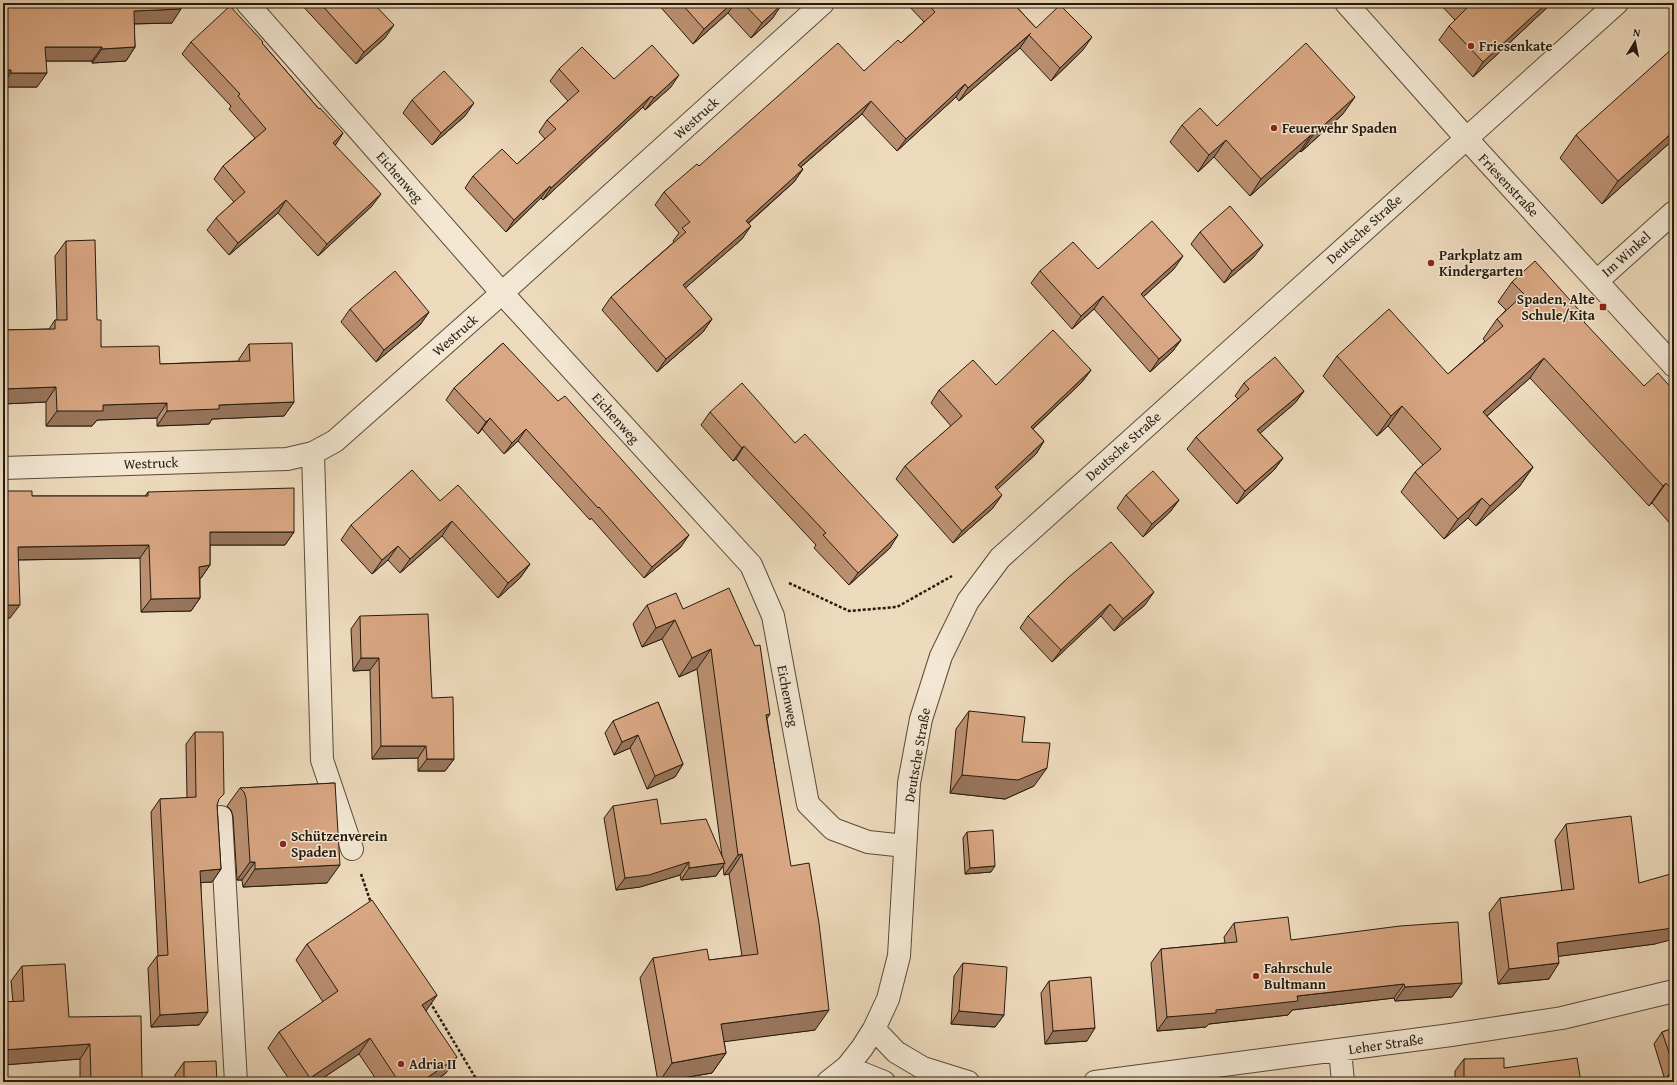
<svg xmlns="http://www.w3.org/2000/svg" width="1677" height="1085" viewBox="0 0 1677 1085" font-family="'Gentium Book Plus',serif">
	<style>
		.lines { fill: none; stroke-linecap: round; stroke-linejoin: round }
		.minor-casing { stroke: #574b3a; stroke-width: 24 }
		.path { stroke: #251b0f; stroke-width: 2.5; stroke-dasharray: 3 2; stroke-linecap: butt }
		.minor { stroke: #f3e7d3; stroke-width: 22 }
		.wall { fill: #bb9071; stroke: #251b0f }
		.shaded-wall { fill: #98755c; stroke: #251b0f }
		.building { fill: #d9a783; stroke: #251b0f }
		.poi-dot { fill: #8f2418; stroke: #f3e7d3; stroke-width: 1.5 }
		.labels { text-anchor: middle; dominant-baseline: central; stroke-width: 3; stroke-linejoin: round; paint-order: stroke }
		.poi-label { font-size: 14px; font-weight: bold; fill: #251b0f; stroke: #f3e7d3; text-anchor: start }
		.street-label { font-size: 14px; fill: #251b0f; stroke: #f3e7d3 }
	</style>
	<rect width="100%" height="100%" fill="#eddabc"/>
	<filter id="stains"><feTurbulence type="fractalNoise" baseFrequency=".005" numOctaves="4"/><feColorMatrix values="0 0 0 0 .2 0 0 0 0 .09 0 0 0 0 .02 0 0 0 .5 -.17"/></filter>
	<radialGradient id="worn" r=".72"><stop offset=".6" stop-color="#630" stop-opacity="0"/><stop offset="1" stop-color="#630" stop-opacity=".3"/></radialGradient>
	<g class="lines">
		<defs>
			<path id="minor" d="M247,3L502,293L751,565L773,616L808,804L833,829L868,842L905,846
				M1346,3L1466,138L1674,366
				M1597,281L1674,212
				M313,453L322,760L352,849
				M3,468L287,459L313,453L335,441L502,293L823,3
				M221,817L236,1082
				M874,1029L896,1052L923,1068L968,1082
				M1340,1050L1343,1082
				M847,1067L884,1082
				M828,1082L847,1067L862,1048L874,1029L888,999L899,956L909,783L921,719L941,656L968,601L1000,558L1617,3
				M1095,1082L1451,1035L1562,1018L1674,991"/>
		</defs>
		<use href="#minor" class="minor-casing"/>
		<path class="path" d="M789,583L849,611L897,607L952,576
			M361,874L371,903
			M430,1002L478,1082"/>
		<use href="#minor" class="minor"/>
	</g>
	<path class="wall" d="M3,3L172,23L134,24L135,47L126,61L92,63V61H46L37,87H3Z
		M300,3H373L385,38L356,64Z
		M657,3H781L782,4L772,19L751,38L728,13L693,44Z
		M906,3H1013L1036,28L1083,50L1051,81L1020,48L959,101L956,97L897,151L862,114L801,167L803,169L794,182L749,223L742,239L685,288L712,319L703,332L657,372L602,310L611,297L674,242L673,241L679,233L655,205L664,192L699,166L864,71L901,43L924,22Z
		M1439,3H1552L1473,77L1439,40L1449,26L1455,20Z
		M191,42L262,43L319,109L343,133L335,145L372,206L318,256L278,213L229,255L207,230L216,218L234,202L214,179L223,166L255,138L229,109L231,106L182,54Z
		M559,69L614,79L671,87L645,110L643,107L543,200L541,198L506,232L465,188L473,176L517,164L545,139L539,132L547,120L568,101L550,81Z
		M412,100L465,116L432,145L403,113Z
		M1343,114L1301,152L1300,151L1250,196L1214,157L1198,172L1170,142L1182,125L1217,126Z
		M1576,135L1674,139L1602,204L1560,158Z
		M1200,232L1254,257L1224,283L1191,244Z
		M66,241L97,320L101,347L160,364L239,361V359L249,344L294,402L284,416L212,419L209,424L157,426V418L97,420L92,426H46V402L3,404V330L49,329L55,320H57L55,256Z
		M1098,269H1174L1143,297L1181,340L1172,352L1150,372L1094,309L1072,329L1031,283L1040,271Z
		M1674,274V284L1670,280Z
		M1512,282L1584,323L1674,426V528L1652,503L1649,506L1530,378L1487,416L1533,467L1519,487L1476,526L1468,518L1444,539L1401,492L1415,472L1423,465L1388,426L1377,436L1323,376L1337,356L1448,374L1485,341L1483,339L1497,319L1506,310L1498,302Z
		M350,309L429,312L420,325L376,362L341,322Z
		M503,343L681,547L644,578L591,518L590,520L518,441L504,454L482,429L478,434L446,400L454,388Z
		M1091,370L1082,382L1033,429L1044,441L1036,454L997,489L993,508L953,543L896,479L905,466L951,426L931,403L939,390L996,385Z
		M1244,383L1304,391L1295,403L1260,433L1283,458L1274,470L1237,504L1187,449L1196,437L1238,399L1235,396Z
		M710,412L795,443L890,548L849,585L814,548L816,545L736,459L733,461L701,425Z
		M148,492L294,532L285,545H210V565L201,578H200V598L191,611L141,612L140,558L18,560L10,618H3L32,496H145Z
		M1126,495L1179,500L1170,512L1143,537L1117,508Z
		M440,501L530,564L520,578L498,598L442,536L400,573L388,560L372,574L341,540L351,525Z
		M1070,576L1145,605L1114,631L1101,616L1052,662L1020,628L1028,616Z
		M647,605L683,609L767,719L815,1030L724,1041L726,1053L712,1073L659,1082H658L640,978L653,958L709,960L742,956L729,874L724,875L723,866L716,876L681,880L680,875L640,887L616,890L604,818L613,806L661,824L722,856L697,669L679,677L662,639L642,647L633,624Z
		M360,616L432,698L454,759L445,771H418V758L372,759L370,670L353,671L351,629Z
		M658,702L683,764L675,777L647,789L630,748L614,755L605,733L613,721Z
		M969,711L1022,742L1034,786L1005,799L950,793L956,729Z
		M195,732L218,802L217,805L221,869L212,882H201L199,1025L151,1027L148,968L157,956H158L151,812L160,799L187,798L186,744Z
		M335,783L327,883L243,887L242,880H237L233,816L231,810L227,806L240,788Z
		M1566,824L1639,883L1655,944L1559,956L1549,979L1498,984L1489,913L1500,898L1562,891L1555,840Z
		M967,832L991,872L965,874L963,838Z
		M1234,923L1291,940L1462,983L1452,997L1395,1001L1394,998L1292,1010L1288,1015L1209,1024L1206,1027L1157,1031L1151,963L1161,949L1225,943L1224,937Z
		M307,944L437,995L426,1010L446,1073L433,1082H378L359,1054L317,1082H291L268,1048L279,1032L323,1002L296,960Z
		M963,963L1004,1015L995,1027L951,1024L954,976Z
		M22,966L69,1017L141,1082H80V1059L3,1065V1002H13L11,981Z
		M1049,981L1087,1041L1045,1044L1041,993Z
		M1674,1028V1077L1665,1080L1654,1044L1662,1032Z
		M1464,1059L1504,1068L1581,1082H1455V1071Z
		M184,1062L217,1082H175V1075Z"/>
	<path class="shaded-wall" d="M732,3H735L728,13L693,44L704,29Z
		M1547,3H1552L1473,77L1483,62Z
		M782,4L772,19L751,38L762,23Z
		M181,9L172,23L124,24L134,11Z
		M394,25L385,38L356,64L364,52Z
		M1029,35L1020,48L959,101L968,88Z
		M1092,37L1083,50L1051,81L1060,68Z
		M45,47H102L92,61H36Z
		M135,47L126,61L92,63L102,49Z
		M3,70H11L3,82Z
		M11,73H47L37,87H3V85Z
		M679,75L671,87L645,110L654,98Z
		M965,84L956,97L897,151L906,139Z
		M651,96L643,107L543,200L551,188Z
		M1355,97L1343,114L1301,152L1313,135Z
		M871,101L862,114L789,177L798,165Z
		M474,103L465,116L432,145L441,133Z
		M1674,131V139L1602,204L1618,181Z
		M343,133L335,146L333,143Z
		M1312,134L1300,151L1250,196L1261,179Z
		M1226,140L1214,157L1198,172L1209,155Z
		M803,169L794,182L737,233L746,221Z
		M550,186L541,198L506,232L514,220Z
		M381,194L372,206L318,256L327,244Z
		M286,200L278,213L229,255L238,243Z
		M751,226L742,239L674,298L683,285Z
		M1263,245L1254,257L1224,283L1232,271Z
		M1183,256L1174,269L1132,307L1141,294Z
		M1103,296L1094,309L1072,329L1081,316Z
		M429,312L420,325L376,362L384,350Z
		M712,319L703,332L657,372L666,359Z
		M1181,340L1172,352L1150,372L1159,359Z
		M1544,358L1530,378L1469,432L1483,412Z
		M1091,370L1082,382L1022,439L1031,427Z
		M56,387L46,402L3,404V389Z
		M1304,391L1295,403L1249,443L1257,430Z
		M294,402L284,416L212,419L209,424L157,426L167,411L219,405Z
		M167,403L157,418L97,420L92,426H46L57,411L103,405Z
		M1402,406L1388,426L1377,436L1391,416Z
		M490,418L482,429L478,434L486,422Z
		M1674,418V425L1673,426L1670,422Z
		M526,429L518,441L504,454L512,443Z
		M1044,441L1036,454L986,500L995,487Z
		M744,446L736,459L733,461L742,448Z
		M1283,458L1274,470L1237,504L1245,491Z
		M1533,467L1519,487L1476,526L1490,506Z
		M1666,483L1652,503L1649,506L1663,486Z
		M1002,495L993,508L953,543L962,531Z
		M1482,498L1468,518L1444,539L1458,519Z
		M1179,500L1170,512L1143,537L1152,524Z
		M452,521L442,536L400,573L410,559Z
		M210,532H294L285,545H201Z
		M689,535L681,547L644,578L652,567Z
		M898,535L890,548L849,585L858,573Z
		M149,545L140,558L9,560L18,547Z
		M398,546L388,560L372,574L382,560Z
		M530,564L520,578L498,598L508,583Z
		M210,565L201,578L190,580L199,567Z
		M1154,592L1145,605L1114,631L1123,619Z
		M200,598L191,611L141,612L151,599Z
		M1110,604L1101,616L1052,662L1061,650Z
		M3,605H20L10,618H3Z
		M675,620L662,639L642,647L656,628Z
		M711,649L697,669L679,677L692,658Z
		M361,658H379L370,670L353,671Z
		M770,714L757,734L766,715Z
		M638,735L630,748L614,755L622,742Z
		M381,746H426L418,758L372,759Z
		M427,759H454L445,771H418Z
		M683,764L675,777L647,789L655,776Z
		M1047,768L1034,786L1005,799L950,793L962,775Z
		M742,854L729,874L724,875L738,855Z
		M250,862H255L242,880H237Z
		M689,862L680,875L640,887L616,890L625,878Z
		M725,863L716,876L681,880L689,868Z
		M340,865L327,883L243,887L255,869Z
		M995,866L991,872L965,874L970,868Z
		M221,869L212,882L191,883L200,871Z
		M1674,927V939L1655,944L1546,958L1557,943Z
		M1559,963L1549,979L1498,984L1509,969Z
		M1462,983L1452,997L1395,1001L1405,987Z
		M1404,984L1394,998L1292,1010L1288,1015L1209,1024L1206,1027L1157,1031L1167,1017L1297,996Z
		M437,995L426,1011L422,1005Z
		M829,1010L815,1030L707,1044L721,1024Z
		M959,1011L1004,1015L995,1027L951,1024Z
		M208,1012L199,1025L151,1027L160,1015Z
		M1095,1028L1087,1041L1045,1044L1053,1031Z
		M370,1038L359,1054L317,1082H307L310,1078Z
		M90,1044L80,1059L3,1065V1050Z
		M726,1053L712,1073L659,1082L672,1063Z
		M457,1057L446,1073L433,1082H421Z
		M1674,1067V1077L1665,1080Z
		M142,1081L141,1082H91Z"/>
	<path class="building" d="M3,3H181V9L134,11L135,47L102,49V47H45L47,73H11V70H3Z
		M320,3H373L394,25L364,52Z
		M681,3H732L704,29Z
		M743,3H781L782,4L762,23Z
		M927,3H1013L1036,28L1060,5L1092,37L1060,68L1029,35L1031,33L968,88L965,84L906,139L871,101L798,165L803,169L746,221L751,226L683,285L712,319L666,359L611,297L686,232L682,228L690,222L664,192L697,164L699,166L838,43L864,71L898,40L901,43L935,12Z
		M1462,3H1547L1483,62L1449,26L1467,8Z
		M230,6L263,42L262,43L319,109L320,108L343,133L333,143L381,194L327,244L286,200L238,243L216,218L245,192L223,166L266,129L238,96L240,94L191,42Z
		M1306,43L1355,97L1313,135L1312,134L1261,179L1226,140L1209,155L1182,125L1200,108L1217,126Z
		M652,45L679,75L654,98L651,96L551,188L550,186L514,220L473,176L502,149L517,164L556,129L547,120L579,91L559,69L582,47L614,79Z
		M1674,47V131L1618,181L1576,135Z
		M444,71L474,103L441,133L412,100Z
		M1230,206L1263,245L1232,271L1200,232Z
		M1152,221L1183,256L1141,294L1181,340L1159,359L1103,296L1081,316L1040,271L1073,242L1098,269Z
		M95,240L97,320H101V347L159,346L160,364L250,361L249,344L292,343L294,402L219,405V409L167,411V403L103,405V411H57L56,387L3,389V330L55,329V320H67L66,241Z
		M1535,261L1587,319L1584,322L1644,386L1658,373L1674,391V418L1670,422L1674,426V492L1666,483L1663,486L1544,358L1483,412L1533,467L1490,506L1482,498L1458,519L1415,472L1441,449L1402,406L1391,416L1337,356L1389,309L1448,374L1503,326L1497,319L1524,294L1512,282Z
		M395,271L429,312L384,350L350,309Z
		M1053,330L1091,370L1031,427L1044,441L995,487L1002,495L962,531L905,466L962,416L939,390L973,360L996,385Z
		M503,343L558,401L565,396L689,535L652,567L599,507L598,508L526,429L512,443L490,418L486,422L454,388Z
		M1275,357L1304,391L1257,430L1283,458L1245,491L1196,437L1249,389L1244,383Z
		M742,383L795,443L805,434L898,535L858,573L823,535L826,533L744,446L742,448L710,412Z
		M412,470L440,501L458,485L530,564L508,583L452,521L410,559L398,546L382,560L351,525Z
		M1153,471L1179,500L1152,524L1126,495Z
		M294,488V532H210V565L199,567L200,598L151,599L149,545L18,547L20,605H3V491H32V496H148V492Z
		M1111,542L1154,592L1123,619L1110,604L1061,650L1028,616L1070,576Z
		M729,588L755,646L760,645L770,714L766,715L791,866L809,863L819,923L829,1010L721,1024L726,1053L672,1063L653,958L707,949L709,960L758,954L742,854L738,855L711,649L692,658L675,620L656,628L647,605L676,593L683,609Z
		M428,614L432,698L453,697L454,759H427L426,746H381L379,658H361L360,616Z
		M658,702L683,764L655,776L638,735L622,742L613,721Z
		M969,711L1025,717L1022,742L1050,743L1047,768L1018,780L962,775Z
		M195,732H223L224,794L219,799L217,805L221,869L200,871L208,1012L160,1015L157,956L168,955L160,799L196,797Z
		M335,783L340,865L255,869V862H250L246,798L244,792L240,788Z
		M657,799L661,824L706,819L725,863L689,868V862L649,875L625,878L613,806Z
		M1631,816L1639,883L1674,873V927L1666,929L1557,943L1559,963L1509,969L1500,898L1574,889L1566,824Z
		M993,830L995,866L970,868L967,832Z
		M372,900L437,995L422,1005L457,1057L421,1082H399L370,1038L310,1078L279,1032L338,991L307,944Z
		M1288,917L1291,940L1400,926L1458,922L1462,983L1405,987L1404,984L1297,996L1298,1001L1216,1010V1013L1167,1017L1161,949L1237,942L1234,923Z
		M963,963L1007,967L1004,1015L959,1011Z
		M65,964L69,1017L141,1016L142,1081L91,1082L90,1044L3,1050V1002L24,1001L22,966Z
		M1091,977L1095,1028L1053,1031L1049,981Z
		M1674,1028V1067L1662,1032Z
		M1504,1058V1068L1577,1058L1581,1082H1464V1059Z
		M216,1061L217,1082H184V1062Z
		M1276,1079V1082H1250Z"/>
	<g class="poi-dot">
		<circle cx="1471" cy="46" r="4"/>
		<circle cx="1274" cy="128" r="4"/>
		<circle cx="1431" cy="263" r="4"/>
		<rect x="1599" y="303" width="8" height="8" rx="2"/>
		<circle cx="283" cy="844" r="4"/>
		<circle cx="1256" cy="976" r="4"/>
		<circle cx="401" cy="1064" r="4"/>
	</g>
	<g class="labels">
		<g class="poi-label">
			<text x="1479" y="46">Friesenkate</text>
			<text x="1282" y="128">Feuerwehr Spaden</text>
			<text x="1439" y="255">Parkplatz am<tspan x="1439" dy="16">Kindergarten</tspan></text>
			<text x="1595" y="299" text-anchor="end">Spaden, Alte<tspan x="1595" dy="16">Schule/Kita</tspan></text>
			<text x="291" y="836">Schützenverein<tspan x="291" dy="16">Spaden</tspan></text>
			<text x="1264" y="968">Fahrschule<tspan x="1264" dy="16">Bultmann</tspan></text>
			<text x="409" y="1064">Adria II</text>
		</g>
		<g class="street-label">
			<text transform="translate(696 118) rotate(-42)">Westruck</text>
			<text transform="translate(400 177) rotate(49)">Eichenweg</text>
			<text transform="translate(1509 185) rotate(47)">Friesenstraße</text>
			<text transform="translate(1364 229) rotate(-42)">Deutsche Straße</text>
			<text transform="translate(1626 254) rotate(-42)">Im Winkel</text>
			<text transform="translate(455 335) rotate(-41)">Westruck</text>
			<text transform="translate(616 418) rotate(48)">Eichenweg</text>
			<text transform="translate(1123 446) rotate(-42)">Deutsche Straße</text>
			<text transform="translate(151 463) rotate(-2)">Westruck</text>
			<text transform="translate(788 696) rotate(79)">Eichenweg</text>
			<text transform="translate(917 755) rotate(-80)">Deutsche Straße</text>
			<text transform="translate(1386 1044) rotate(-8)">Leher Straße</text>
		</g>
	</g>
	<rect width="1677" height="1085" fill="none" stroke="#eddabc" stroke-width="16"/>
	<rect x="4" y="4" width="1669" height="1077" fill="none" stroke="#251b0f" stroke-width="2"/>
	<rect x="8" y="8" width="1661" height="1069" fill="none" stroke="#251b0f"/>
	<g transform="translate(1635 42) rotate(10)" stroke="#f3e7d3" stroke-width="3" paint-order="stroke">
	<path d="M0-3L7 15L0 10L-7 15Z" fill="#251b0f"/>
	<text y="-6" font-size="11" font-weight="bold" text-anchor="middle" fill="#251b0f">N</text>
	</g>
	<rect width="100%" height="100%" filter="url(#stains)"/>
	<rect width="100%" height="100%" fill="url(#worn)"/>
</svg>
